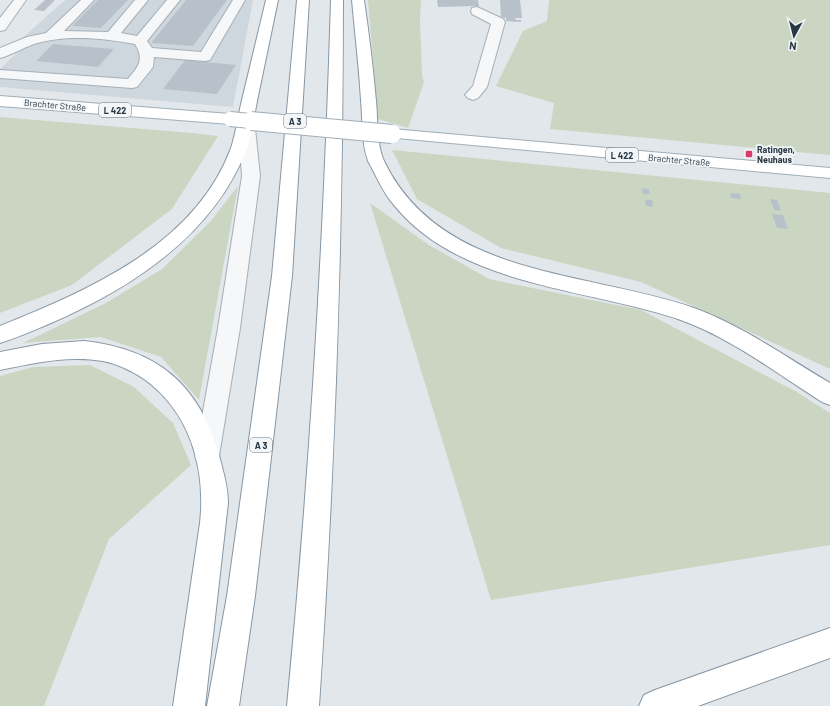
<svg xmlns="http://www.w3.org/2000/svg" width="830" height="706" viewBox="0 0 830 706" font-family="Barlow,sans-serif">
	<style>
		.built { fill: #cfd7de }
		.green { fill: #cbd6c2 }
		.building { fill: #b8c1ca }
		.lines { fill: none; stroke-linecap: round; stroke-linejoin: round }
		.minor-casing { stroke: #a6afb6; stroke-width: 2 }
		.major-casing { stroke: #a0aeb8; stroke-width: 2 }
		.highway-casing { stroke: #8797a4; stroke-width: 2 }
		.minor { fill: #f5f7f9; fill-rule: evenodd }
		.major { fill: #fff; fill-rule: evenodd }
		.highway { fill: #fff; fill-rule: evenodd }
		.major-bridge-far1-casing { stroke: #a0aeb8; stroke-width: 16; stroke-linecap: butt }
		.major-bridge-casing { stroke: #a0aeb8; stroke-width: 20; stroke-linecap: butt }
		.major-bridge-far1 { stroke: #fff; stroke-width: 14 }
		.major-bridge { stroke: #fff; stroke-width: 18 }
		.poi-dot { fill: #db3c70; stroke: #f2f6f8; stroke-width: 1.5 }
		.labels { text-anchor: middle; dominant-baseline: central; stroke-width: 3.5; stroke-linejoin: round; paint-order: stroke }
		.far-street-label { font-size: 9px; fill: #283845; stroke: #f2f6f8 }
		.shield { fill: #f2f6f8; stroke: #65717b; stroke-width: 1 }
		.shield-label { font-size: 9px; font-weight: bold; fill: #283845 }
		.far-poi-label { font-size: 9px; font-weight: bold; fill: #283845; stroke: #f2f6f8; text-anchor: start }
	</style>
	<rect width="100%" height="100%" fill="#e2e7eb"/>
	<path class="built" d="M65,0H253L233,107L0,87V69L21,49L18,42Z"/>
	<path class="green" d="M368,0H421L420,19L422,75L424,82L408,128L378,119Z
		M549,0H830V155L550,129L554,103L496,86L523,31L547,21Z
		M0,117L192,133L218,136L172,209L72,285L0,313Z
		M392,150L830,193V369L641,282L501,248L417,199Z
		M238,186L199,400L161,357L101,337L23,343L106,303L162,269L210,222Z
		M370,203L429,245L489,279L641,310L795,391L830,413V545L491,600Z
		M90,365L134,387L173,423L191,465L109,539L44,706H0V376L33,367Z"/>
	<path class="building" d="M45,0H55L44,11L34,10Z
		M98,0H128L101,28L72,26Z
		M186,0H227L193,46L151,43Z
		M437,0H478L479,6L438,7Z
		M500,0H520L522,18H515L516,20H521V22L506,21V18L501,17Z
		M53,44L114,49L98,67L36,61Z
		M185,60L236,65L217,94L163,89Z
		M642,188L649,189L650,194H643Z
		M730,193L740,194L741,199L731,198Z
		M770,199L777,200L781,211L774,210Z
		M645,200H652L653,207L646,206Z
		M772,214L783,215L788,229L777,228Z"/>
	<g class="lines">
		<defs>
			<path id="minor" d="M14,0H26L5,30L0,31V18Z
				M81,0H94L64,31L108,32L135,0H148L121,33L137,36L167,0H180L147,41L152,48L201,52L233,0H245L210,60L205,61L154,57L153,67L137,87L132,88L0,78V70L128,79C138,67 145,60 135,44C103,38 66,34 34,44C22,48 12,55 0,58V48L27,37L46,33Z
				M477,7L503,19L505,22L487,87L478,98L473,100L468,98L465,95L473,86L491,24L472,14L471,11L472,8Z
				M246,114L252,116L254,119L260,176L240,328L219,456L216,464L207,467L198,464L195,456L218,328L242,176L238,119L240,116Z"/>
			<path id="major" d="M0,96L230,114L236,116L238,119L236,122L230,124L0,106Z
				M392,129L830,168V178L386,137L384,134L386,131Z"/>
			<path id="highway" d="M266,0H278C271,34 264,67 257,101C254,116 252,134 247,148C214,235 132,288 51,323C34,330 17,338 0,343V326C89,290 195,245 231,148C236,133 238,116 242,100C250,67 258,33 266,0Z
				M297,0H309L292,276L255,596L239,706H207L227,596L272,276Z
				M331,0H343C343,236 335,471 319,706H287C310,471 324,236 331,0Z
				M352,0H364C369,34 373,67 376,101C378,120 376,143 384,161C440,278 588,271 694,308C743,326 786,357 830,383V405L822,402C776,373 730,337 678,319C586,288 459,286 394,205C383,193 376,175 368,161C361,141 363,121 361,100C359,67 355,33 352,0Z
				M84,341C157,349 199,384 219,455C223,471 228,486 228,503L205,706H173L200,523C206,468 190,412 144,379C132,371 118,364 103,361C68,355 34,363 0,370V352L42,344Z
				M830,628V658L698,706H639L644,695L655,690Z"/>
		</defs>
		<use href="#minor" class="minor-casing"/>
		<use href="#major" class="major-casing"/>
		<use href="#highway" class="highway-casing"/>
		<use href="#minor" class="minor"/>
		<use href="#major" class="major"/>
		<use href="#highway" class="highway"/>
		<defs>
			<path id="major-bridge-far1" d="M230,119L262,122"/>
			<path id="major-bridge" d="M251,121L392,134"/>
		</defs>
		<use href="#major-bridge-far1" class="major-bridge-far1-casing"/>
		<use href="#major-bridge" class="major-bridge-casing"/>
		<use href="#major-bridge-far1" class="major-bridge-far1"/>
		<use href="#major-bridge" class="major-bridge"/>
	</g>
	<rect class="poi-dot" x="745" y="150" width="8" height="8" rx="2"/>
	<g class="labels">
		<g class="far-street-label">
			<text transform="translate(55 105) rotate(5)">Brachter Straße</text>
			<text transform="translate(679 160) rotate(5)">Brachter Straße</text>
		</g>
		<g class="shield">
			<rect x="99" y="103" width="32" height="14" rx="3"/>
			<rect x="284" y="114" width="22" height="14" rx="3"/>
			<rect x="606" y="148" width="32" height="14" rx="3"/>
			<rect x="250" y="438" width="22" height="14" rx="3"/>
		</g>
		<g class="shield-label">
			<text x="115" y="110">L 422</text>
			<text x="295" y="121">A 3</text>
			<text x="622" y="155">L 422</text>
			<text x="261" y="445">A 3</text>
		</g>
		<g class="far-poi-label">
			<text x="757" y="149">Ratingen,<tspan x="757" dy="10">Neuhaus</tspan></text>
		</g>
	</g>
	<g transform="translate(794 36) rotate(187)" stroke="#f2f6f8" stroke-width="3" paint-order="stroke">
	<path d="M0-3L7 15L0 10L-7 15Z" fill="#283845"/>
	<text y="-6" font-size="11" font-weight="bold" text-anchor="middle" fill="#283845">N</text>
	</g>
</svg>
